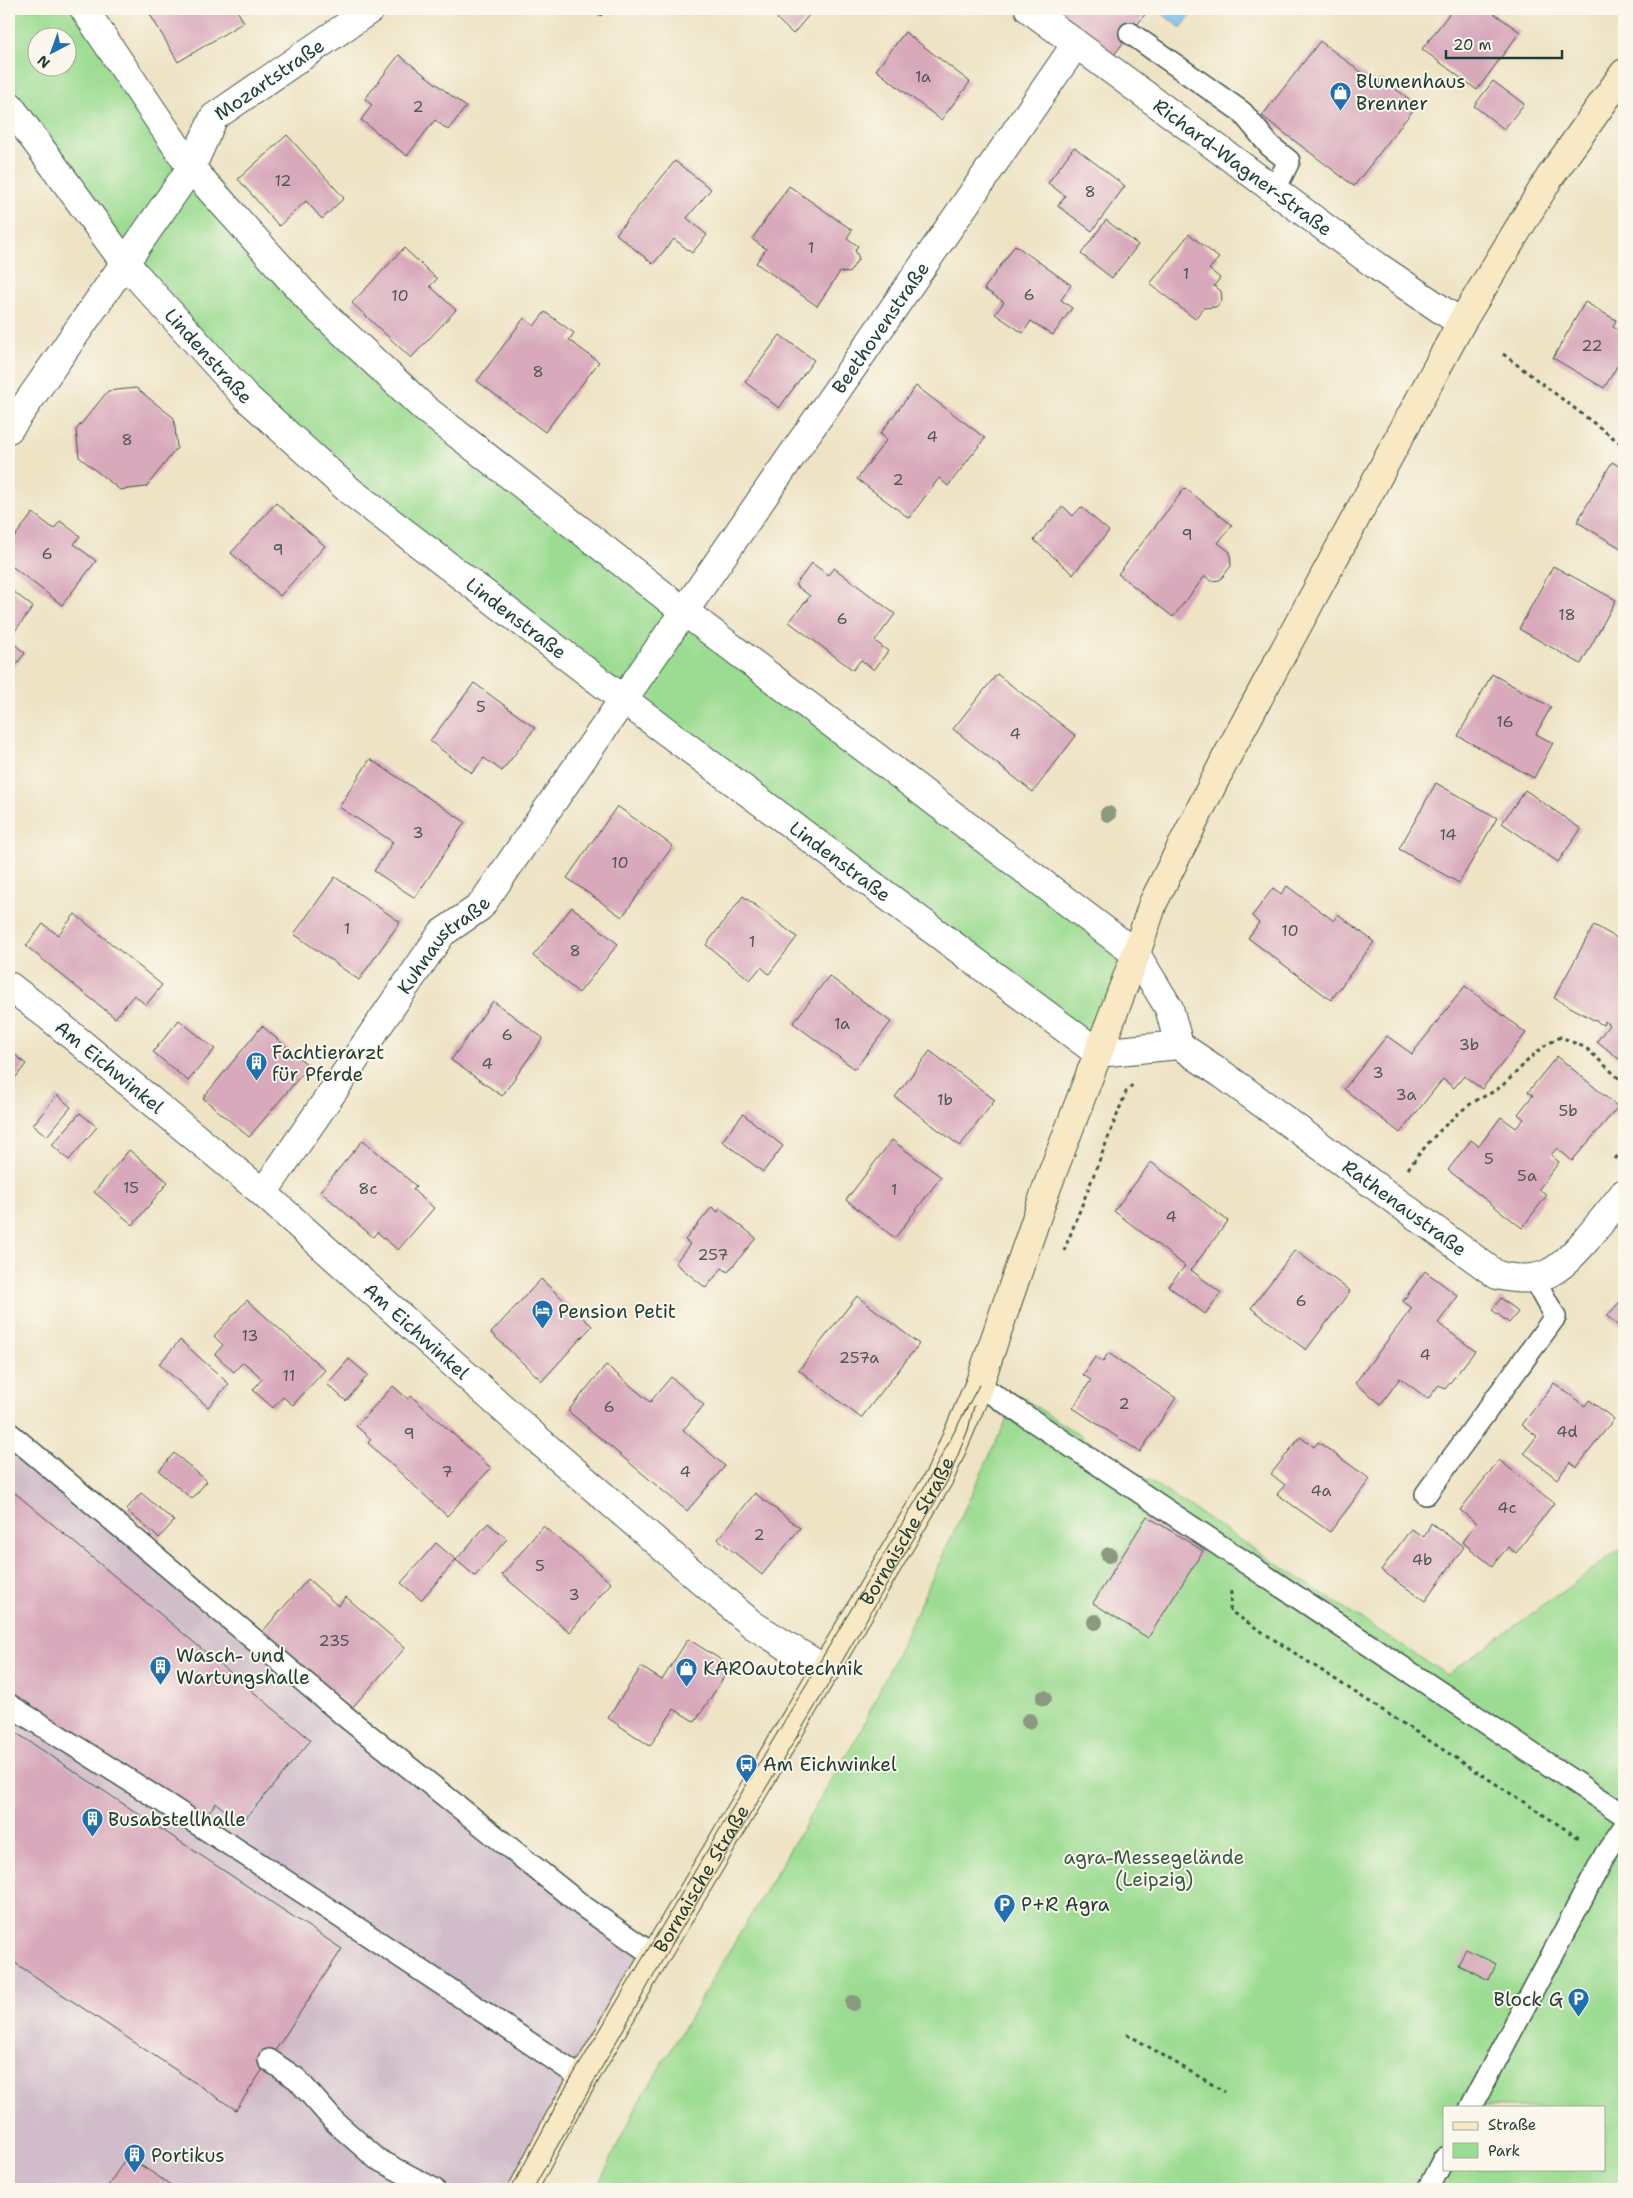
<svg xmlns="http://www.w3.org/2000/svg" width="1633" height="2198" viewBox="0 0 1633 2198" font-family="'Shantell Sans',sans-serif">
	<style>
		.industrial { fill: #d1bdca }
		.green { fill: #9cdc92; stroke: #5e8c63; fill-rule: evenodd }
		.water { fill: #79bdef; stroke: #4c7d92 }
		.building { fill: #d8a9bb }
		.lines { fill: none; stroke-linecap: round; stroke-linejoin: round }
		.lane-casing { stroke: #3e564a; stroke-width: 24 }
		.street-casing { stroke: #3e564a; stroke-width: 30 }
		.secondary-casing { stroke: #3e564a; stroke-width: 30 }
		.path { stroke: #3e564a; stroke-width: 3; stroke-dasharray: 4 4; stroke-linecap: butt }
		.lane { stroke: #fff; stroke-width: 21 }
		.street { stroke: #fff; stroke-width: 28 }
		.secondary { stroke: #f8e8c3; stroke-width: 28 }
		.tram { stroke: #1f3d34; stroke-width: 1 }
		.tree { fill: #8a997f }
		.labels { text-anchor: middle; dominant-baseline: central; stroke-width: 4; stroke-linejoin: round; paint-order: stroke }
		.number-label { font-size: 16px; fill: #4d5856 }
		.street-label { font-size: 19px; fill: #1f3d34; stroke: #fbf7ec }
		.poi-label { font-size: 19px; fill: #1f3d34; stroke: #fbf7ec; text-anchor: start }
		.park-label { font-size: 19px; fill: #385d47; stroke: #fbf7ec }
	</style>
	<rect width="100%" height="100%" fill="#fbf7ec"/>
	<filter id="ink" filterUnits="userSpaceOnUse"><feTurbulence type="fractalNoise" baseFrequency=".02" numOctaves="2"/><feDisplacementMap in="SourceGraphic" scale="10" xChannelSelector="R" yChannelSelector="G"/><feConvolveMatrix kernelMatrix="1 2 1 2 8 2 1 2 1" color-interpolation-filters="sRGB"/></filter>
	<filter id="wash" filterUnits="userSpaceOnUse"><feTurbulence type="fractalNoise" baseFrequency=".0096" numOctaves="4" result="noise"/><feDisplacementMap in="SourceGraphic" scale="20" xChannelSelector="R" yChannelSelector="G"/><feGaussianBlur stdDeviation="1.12" result="paint"/><feColorMatrix in="noise" values="0 0 0 0 0 0 0 0 0 0 0 0 0 0 0 0 0 1.4 0 .05"/><feComposite in="paint" operator="in"/></filter>
	<g filter="url(#wash)">
		<rect width="100%" height="100%" fill="#eee3c4"/>
		<path class="industrial" d="M9,1433L648,1952L523,2189H9Z"/>
		<path class="green" d="M9,9H84L315,306L1136,954L1098,1053L246,397L9,105ZM38,38H68V68H38Z
			M1018,1395L1447,1675L1624,1547V2189H596L638,2104L859,1734ZM1444,2107H1604V2169H1444Z"/>
		<path class="water" d="M1156,9H1195L1181,28Z"/>
		<g id="blocks">
			<path class="building" d="M147,9H236L244,22L178,62Z
				M593,9H606L601,16Z
				M786,9H814L793,34L777,19Z
				M1052,9H1149L1114,55Z
				M1453,9H1488L1520,32L1477,90L1422,49Z
				M905,32L970,82L941,120L876,70Z
				M1320,41L1377,84L1381,78L1417,105L1354,186L1262,116Z
				M399,55L466,107L448,130L435,120L407,156L361,120L372,105L365,99Z
				M1493,81L1524,104L1504,129L1474,106Z
				M287,135L344,198L322,219L306,201L279,226L238,179Z
				M1074,147L1125,186L1092,231L1058,206L1065,196L1048,183Z
				M675,161L711,189L687,218L707,235L692,253L674,239L653,264L616,234Z
				M789,186L852,230L847,238L858,246L855,250L859,258L849,273L840,272L817,306L756,263L766,249L752,239Z
				M9,202L15,207L9,215Z
				M1106,220L1138,245L1112,278L1081,254Z
				M1189,234L1219,258L1209,269L1220,278L1214,286L1221,291L1222,300L1216,307L1203,308L1195,319L1150,284Z
				M1015,245L1071,285L1061,300L1072,308L1053,335L1031,321L1023,333L995,314L1004,302L984,289Z
				M404,248L437,279L430,286L456,310L411,358L352,303Z
				M1585,302L1616,320L1613,327L1624,334V355L1604,388L1553,358Z
				M545,312L574,333L569,340L599,362L545,432L477,381L524,318L534,326Z
				M780,335L814,360L779,408L745,382Z
				M916,386L985,438L948,486L939,478L909,518L857,479L887,439L880,434Z
				M136,388L174,418L177,448L146,487L120,490L79,457L76,430L108,391Z
				M1612,462L1624,469V550L1577,522Z
				M1185,488L1232,525L1218,543L1230,552L1231,566L1220,580L1211,581L1205,576L1173,617L1118,574Z
				M276,503L325,546L280,596L231,553Z
				M1063,506L1073,516L1081,507L1109,531L1073,574L1034,540Z
				M33,513L54,529L60,521L80,536L74,544L96,561L62,605L9,564V544Z
				M812,563L828,575L834,568L895,614L875,641L888,651L874,670L861,660L853,670L789,622L810,596L795,585Z
				M1553,566L1616,600L1581,664L1519,629Z
				M9,588L33,607L9,639Z
				M9,640L25,653L9,674Z
				M997,674L1076,736L1033,792L953,729Z
				M1492,674L1551,707L1536,734L1553,743L1534,778L1458,736Z
				M474,683L535,728L502,771L484,758L472,773L430,741Z
				M370,759L465,822L415,898L374,871L393,842L339,807Z
				M1436,783L1497,818L1459,883L1399,849Z
				M1525,790L1581,829L1558,862L1502,823Z
				M617,806L673,846L622,917L567,878Z
				M335,877L400,922L359,980L294,934Z
				M1287,886L1334,921L1338,914L1374,942L1331,1000L1248,938L1259,923L1252,916L1273,888L1281,894Z
				M743,896L797,937L769,974L761,967L750,980L706,945Z
				M572,907L618,944L579,993L533,956Z
				M75,914L162,985L146,1005L134,995L115,1018L26,946L43,924L58,935Z
				M1594,925L1624,942V1063L1597,1041L1609,1025L1605,1021L1603,1025L1554,998Z
				M829,976L891,1022L855,1069L793,1023Z
				M1465,986L1526,1033L1482,1089L1464,1076L1454,1088L1443,1079L1400,1133L1344,1089L1387,1036L1412,1054Z
				M493,1001L543,1038L502,1096L451,1060Z
				M179,1020L215,1049L188,1081L153,1052Z
				M262,1026L309,1066L249,1137L203,1098Z
				M9,1050L26,1064L9,1086Z
				M930,1051L995,1100L960,1146L895,1097Z
				M1557,1056L1618,1107L1572,1161L1557,1148L1551,1155L1559,1162L1539,1189L1547,1195L1522,1228L1448,1170L1471,1140L1479,1146L1501,1117L1516,1128L1524,1119L1518,1114L1533,1095L1528,1092Z
				M57,1095L71,1107L47,1136L33,1125Z
				M80,1113L97,1127L69,1160L52,1145Z
				M743,1114L783,1146L763,1172L722,1141Z
				M363,1140L416,1186L413,1190L434,1208L398,1250L377,1232L373,1237L320,1191Z
				M892,1140L941,1177L895,1238L846,1200Z
				M129,1150L168,1182L133,1225L94,1192Z
				M1151,1162L1228,1221L1191,1270L1221,1293L1205,1314L1168,1286L1185,1266L1114,1211Z
				M712,1207L718,1212L720,1209L756,1238L728,1272L722,1268L706,1288L675,1263L690,1244L685,1240Z
				M1295,1250L1350,1291L1306,1350L1251,1308Z
				M1425,1271L1458,1296L1438,1323L1475,1351L1445,1389L1439,1385L1428,1399L1400,1378L1381,1404L1355,1383L1412,1308L1403,1301Z
				M541,1279L592,1326L542,1381L491,1333Z
				M857,1296L919,1344L861,1418L799,1370Z
				M1624,1297V1331L1607,1316Z
				M1501,1298L1518,1312L1509,1323L1492,1310Z
				M247,1300L325,1370L293,1405L283,1397L273,1408L253,1390L262,1379L253,1370L243,1362L234,1372L215,1354L223,1345L214,1336Z
				M180,1340L229,1384L208,1407L159,1364Z
				M1108,1353L1176,1398L1140,1452L1073,1408L1091,1380L1083,1375L1095,1357L1103,1362Z
				M349,1359L368,1375L346,1401L327,1384Z
				M606,1365L650,1402L671,1377L704,1405L683,1430L725,1466L687,1511L568,1411Z
				M1554,1383L1585,1406L1589,1400L1614,1419L1577,1467L1570,1462L1557,1479L1524,1453L1537,1436L1522,1425Z
				M393,1386L408,1399L411,1396L491,1468L447,1516L368,1443L371,1439L356,1426Z
				M1300,1437L1314,1447L1318,1442L1370,1479L1330,1532L1277,1494L1285,1485L1271,1474Z
				M174,1453L207,1481L192,1499L159,1471Z
				M1499,1460L1554,1503L1516,1553L1508,1547L1492,1566L1462,1542L1476,1523L1460,1510Z
				M9,1488L311,1740L241,1824L216,1803L203,1819L9,1691Z
				M141,1493L174,1521L159,1538L126,1510Z
				M755,1493L800,1528L762,1575L718,1539Z
				M1147,1516L1203,1551L1148,1638L1093,1603Z
				M488,1523L507,1539L475,1576L456,1560L421,1600L401,1583L436,1543L456,1560Z
				M1431,1523L1464,1547L1425,1601L1381,1570L1411,1529L1424,1537Z
				M543,1526L611,1583L570,1632L502,1575Z
				M308,1579L338,1606L346,1597L405,1648L351,1709L262,1632Z
				M688,1639L731,1666L695,1722L674,1709L650,1746L608,1718L641,1667L662,1680Z
				M9,1728L342,1949L236,2110L9,1959Z
				M1466,1949L1496,1964L1489,1980L1458,1965Z
				M127,2156L177,2189H106Z"/>
		</g>
	</g>
	<g filter="url(#ink)">
		<use href="#blocks" fill-opacity="0" stroke="#3e564a" stroke-width="1"/>
		<g class="lines">
			<defs>
				<path id="lane" d="M1130,33L1242,112L1270,146L1289,161L1275,189
					M979,1385L1624,1815
					M9,1433L346,1717L584,1907L655,1956
					M1426,1494L1555,1317L1534,1279
					M9,1705C203,1825 394,1951 583,2079
					M269,2060L297,2079L335,2122L377,2159L434,2189
					M1471,2107L1605,1855L1624,1827
					M1428,2189L1444,2158"/>
				<g id="street">
					<path d="M84,9L191,168L315,306L424,408L685,612L1136,954L1169,1008L1179,1045"/>
					<path id="s1" d="M1029,9L1377,266L1461,323"/>
					<path id="s2" d="M9,105L125,263L246,397L350,491L624,700L1098,1053L1179,1045L1222,1074L1497,1275C1542,1286 1558,1272 1587,1239C1599,1224 1612,1209 1624,1193"/>
					<path id="s3" d="M9,429L191,168L214,117L371,9"/>
					<path id="s4" d="M9,986L47,1015L263,1193L544,1445L753,1625L826,1670"/>
					<path id="s5" d="M263,1193L442,933L480,907L1076,44"/>
				</g>
				<g id="secondary">
					<path id="s6" d="M523,2189L559,2120L655,1956L940,1476L979,1385L1047,1187L1136,954L1153,903L1225,760L1461,323L1550,177L1624,73"/>
				</g>
			</defs>
			<use href="#lane" class="lane-casing"/>
			<use href="#street" class="street-casing"/>
			<use href="#secondary" class="secondary-casing"/>
			<path class="path" d="M1503,354L1624,446
				M1615,1159L1624,1148
				M1408,1169C1426,1144 1445,1123 1469,1105C1480,1097 1495,1093 1505,1083C1524,1066 1537,1047 1561,1037L1586,1048L1624,1083
				M1064,1251L1126,1092L1133,1084
				M1231,1591L1230,1611L1579,1838
				M1127,2034L1225,2092"/>
			<use href="#lane" class="lane"/>
			<use href="#street" class="street"/>
			<use href="#secondary" class="secondary"/>
			<path class="tram" d="M511,2189L566,2087L933,1472L979,1385
				M533,2189L662,1961L834,1675L948,1480L968,1430L974,1406"/>
		</g>
		<g class="tree">
			<circle cx="1108" cy="814" r="8"/>
			<circle cx="1109" cy="1555" r="8"/>
			<circle cx="1095" cy="1622" r="8"/>
			<circle cx="1044" cy="1698" r="8"/>
			<circle cx="1029" cy="1721" r="8"/>
			<circle cx="853" cy="2003" r="8"/>
		</g>
	</g>
	<defs>
		<symbol id="shop-pin" viewBox="-11 -11 22 30"><path d="M0 17L-7.5 6A9.5 9.5 0 1 1 7.5 6Z" fill="#1f6fb2" stroke="#fbf7ec"/><path d="M-5-2.5h2.3a2.7 3.5 0 0 1 5.4 0H5L5.5 6h-11ZM-1.5-2.5h3a1.5 2.3 0 0 0-3 0Z" fill="#fff"/></symbol>
		<symbol id="building-pin" viewBox="-11 -11 22 30"><path d="M0 17L-7.5 6A9.5 9.5 0 1 1 7.5 6Z" fill="#1f6fb2" stroke="#fbf7ec"/><path d="M-4-6H4V6H1V3H-1V6H-4ZM-2.5-4.3h1.7v1.8h-1.7ZM.8-4.3h1.7v1.8H.8ZM-2.5-1h1.7V.8h-1.7ZM.8-1h1.7V.8H.8Z" fill="#fff"/></symbol>
		<symbol id="hotel-pin" viewBox="-11 -11 22 30"><path d="M0 17L-7.5 6A9.5 9.5 0 1 1 7.5 6Z" fill="#1f6fb2" stroke="#fbf7ec"/><path d="M-6-4.5h1.5V1H6V5H4.5V3h-9V5H-6ZM-4 0a1.8 1.8 0 1 1 3.6 0ZM.5 0V-2.5h3Q6-2.5 6 0Z" fill="#fff"/></symbol>
		<symbol id="bus-pin" viewBox="-11 -11 22 30"><path d="M0 17L-7.5 6A9.5 9.5 0 1 1 7.5 6Z" fill="#1f6fb2" stroke="#fbf7ec"/><path d="M-5-6H5V4H4V6H2V4H-2V6H-4V4H-5ZM-3.5-4V0h7V-4ZM-3.5 1.2v1.5H-2V1.2ZM2 1.2v1.5H3.5V1.2Z" fill="#fff"/></symbol>
		<symbol id="parking-pin" viewBox="-11 -11 22 30"><path d="M0 17L-7.5 6A9.5 9.5 0 1 1 7.5 6Z" fill="#1f6fb2" stroke="#fbf7ec"/><path d="M-3.5-5.5H1a3.5 3.5 0 0 1 0 7H-1V5.5H-3.5ZM-1-3.4V-.6H.8a1.4 1.4 0 0 0 0-2.8Z" fill="#fff"/></symbol>
	</defs>
	<g fill-rule="evenodd">
		<use href="#shop-pin" x="1328" y="80" width="25" height="34"/>
		<use href="#building-pin" x="244" y="1050" width="25" height="34"/>
		<use href="#hotel-pin" x="530" y="1298" width="25" height="34"/>
		<use href="#building-pin" x="148" y="1654" width="25" height="34"/>
		<use href="#shop-pin" x="674" y="1656" width="25" height="34"/>
		<use href="#bus-pin" x="734" y="1752" width="25" height="34"/>
		<use href="#building-pin" x="80" y="1806" width="25" height="34"/>
		<use href="#parking-pin" x="992" y="1892" width="25" height="34"/>
		<use href="#parking-pin" x="1566" y="1986" width="25" height="34"/>
		<use href="#building-pin" x="122" y="2142" width="25" height="34"/>
	</g>
	<g class="labels">
		<g class="number-label">
			<text x="923" y="76">1a</text>
			<text x="418" y="106">2</text>
			<text x="283" y="180">12</text>
			<text x="1090" y="191">8</text>
			<text x="811" y="247">1</text>
			<text x="1186" y="273">1</text>
			<text x="1029" y="294">6</text>
			<text x="400" y="295">10</text>
			<text x="1592" y="345">22</text>
			<text x="538" y="371">8</text>
			<text x="932" y="436">4</text>
			<text x="127" y="439">8</text>
			<text x="898" y="479">2</text>
			<text x="1187" y="534">9</text>
			<text x="278" y="549">9</text>
			<text x="47" y="553">6</text>
			<text x="1567" y="614">18</text>
			<text x="842" y="618">6</text>
			<text x="481" y="706">5</text>
			<text x="1505" y="721">16</text>
			<text x="1015" y="733">4</text>
			<text x="418" y="832">3</text>
			<text x="1448" y="834">14</text>
			<text x="620" y="862">10</text>
			<text x="347" y="928">1</text>
			<text x="1290" y="930">10</text>
			<text x="752" y="941">1</text>
			<text x="575" y="950">8</text>
			<text x="842" y="1023">1a</text>
			<text x="507" y="1034">6</text>
			<text x="1469" y="1044">3b</text>
			<text x="487" y="1063">4</text>
			<text x="1378" y="1072">3</text>
			<text x="1406" y="1094">3a</text>
			<text x="945" y="1099">1b</text>
			<text x="1568" y="1110">5b</text>
			<text x="1489" y="1158">5</text>
			<text x="1527" y="1175">5a</text>
			<text x="131" y="1187">15</text>
			<text x="368" y="1188">8c</text>
			<text x="894" y="1189">1</text>
			<text x="1171" y="1216">4</text>
			<text x="713" y="1254">257</text>
			<text x="1301" y="1300">6</text>
			<text x="250" y="1335">13</text>
			<text x="1425" y="1354">4</text>
			<text x="859" y="1357">257a</text>
			<text x="289" y="1375">11</text>
			<text x="1124" y="1403">2</text>
			<text x="609" y="1406">6</text>
			<text x="1567" y="1431">4d</text>
			<text x="409" y="1433">9</text>
			<text x="447" y="1471">7</text>
			<text x="685" y="1471">4</text>
			<text x="1321" y="1490">4a</text>
			<text x="1507" y="1507">4c</text>
			<text x="759" y="1534">2</text>
			<text x="1422" y="1559">4b</text>
			<text x="540" y="1565">5</text>
			<text x="574" y="1594">3</text>
			<text x="334" y="1640">235</text>
		</g>
		<g class="street-label">
			<text stroke="none"><textPath href="#s3" startOffset="441">Mozartstraße</textPath></text>
			<text stroke="none"><textPath href="#s1" startOffset="266">Richard-Wagner-Straße</textPath></text>
			<text stroke="none"><textPath href="#s5" startOffset="1066">Beethovenstraße</textPath></text>
			<text stroke="none"><textPath href="#s2" startOffset="321">Lindenstraße</textPath></text>
			<text stroke="none"><textPath href="#s2" startOffset="726">Lindenstraße</textPath></text>
			<text stroke="none"><textPath href="#s2" startOffset="1131">Lindenstraße</textPath></text>
			<text stroke="none"><textPath href="#s5" startOffset="308">Kuhnaustraße</textPath></text>
			<text stroke="none"><textPath href="#s4" startOffset="129">Am Eichwinkel</textPath></text>
			<text stroke="none"><textPath href="#s2" startOffset="1812">Rathenaustraße</textPath></text>
			<text stroke="none"><textPath href="#s4" startOffset="534">Am Eichwinkel</textPath></text>
			<text stroke="none"><textPath href="#s6" startOffset="762">Bornaische Straße</textPath></text>
			<text stroke="none"><textPath href="#s6" startOffset="358">Bornaische Straße</textPath></text>
		</g>
		<g class="poi-label">
			<text x="1356" y="81">Blumenhaus<tspan x="1356" dy="22">Brenner</tspan></text>
			<text x="272" y="1052">Fachtierarzt<tspan x="272" dy="22">für Pferde</tspan></text>
			<text x="558" y="1311">Pension Petit</text>
			<text x="176" y="1655">Wasch- und<tspan x="176" dy="22">Wartungshalle</tspan></text>
			<text x="703" y="1668">KAROautotechnik</text>
			<text x="763" y="1764">Am Eichwinkel</text>
			<text x="108" y="1819">Busabstellhalle</text>
			<text x="1021" y="1904">P+R Agra</text>
			<text x="1563" y="1999" text-anchor="end">Block G</text>
			<text x="151" y="2155">Portikus</text>
		</g>
		<g class="park-label">
			<text x="1154" y="1857">agra-Messegelände<tspan x="1154" dy="22">(Leipzig)</tspan></text>
		</g>
	</g>
	<rect width="1633" height="2198" fill="none" stroke="#fbf7ec" stroke-width="30"/>
	<rect x="1443" y="2106" width="162" height="65" fill="#fbf7ec" stroke="#a3ada2"/>
	<rect x="1453" y="2122" width="25" height="8" fill="#f8e8c3" stroke="#a3ada2"/>
	<text x="1488" y="2130" font-size="15" fill="#1f3d34">Straße</text>
	<rect x="1453" y="2143" width="25" height="15" fill="#9cdc92" stroke="#a3ada2"/>
	<text x="1488" y="2156" font-size="15" fill="#1f3d34">Park</text>
	<g transform="translate(52 52) rotate(221)"><circle r="24" fill="#fbf7ec" stroke="#a3ada2"/>
	<path d="M0-4L9 19L0 12L-9 19Z" fill="#1f6fb2"/>
	<text y="-8" font-size="14" font-weight="bold" text-anchor="middle" fill="#1f3d34">N</text>
	</g>
	<path d="M1446 50v8h116v-8" fill="none" stroke="#1f3d34" stroke-width="2.5"/>
	<text x="1453" y="50" font-size="15" fill="#1f3d34" stroke="#fbf7ec" stroke-width="4" paint-order="stroke">20 m</text>
</svg>
